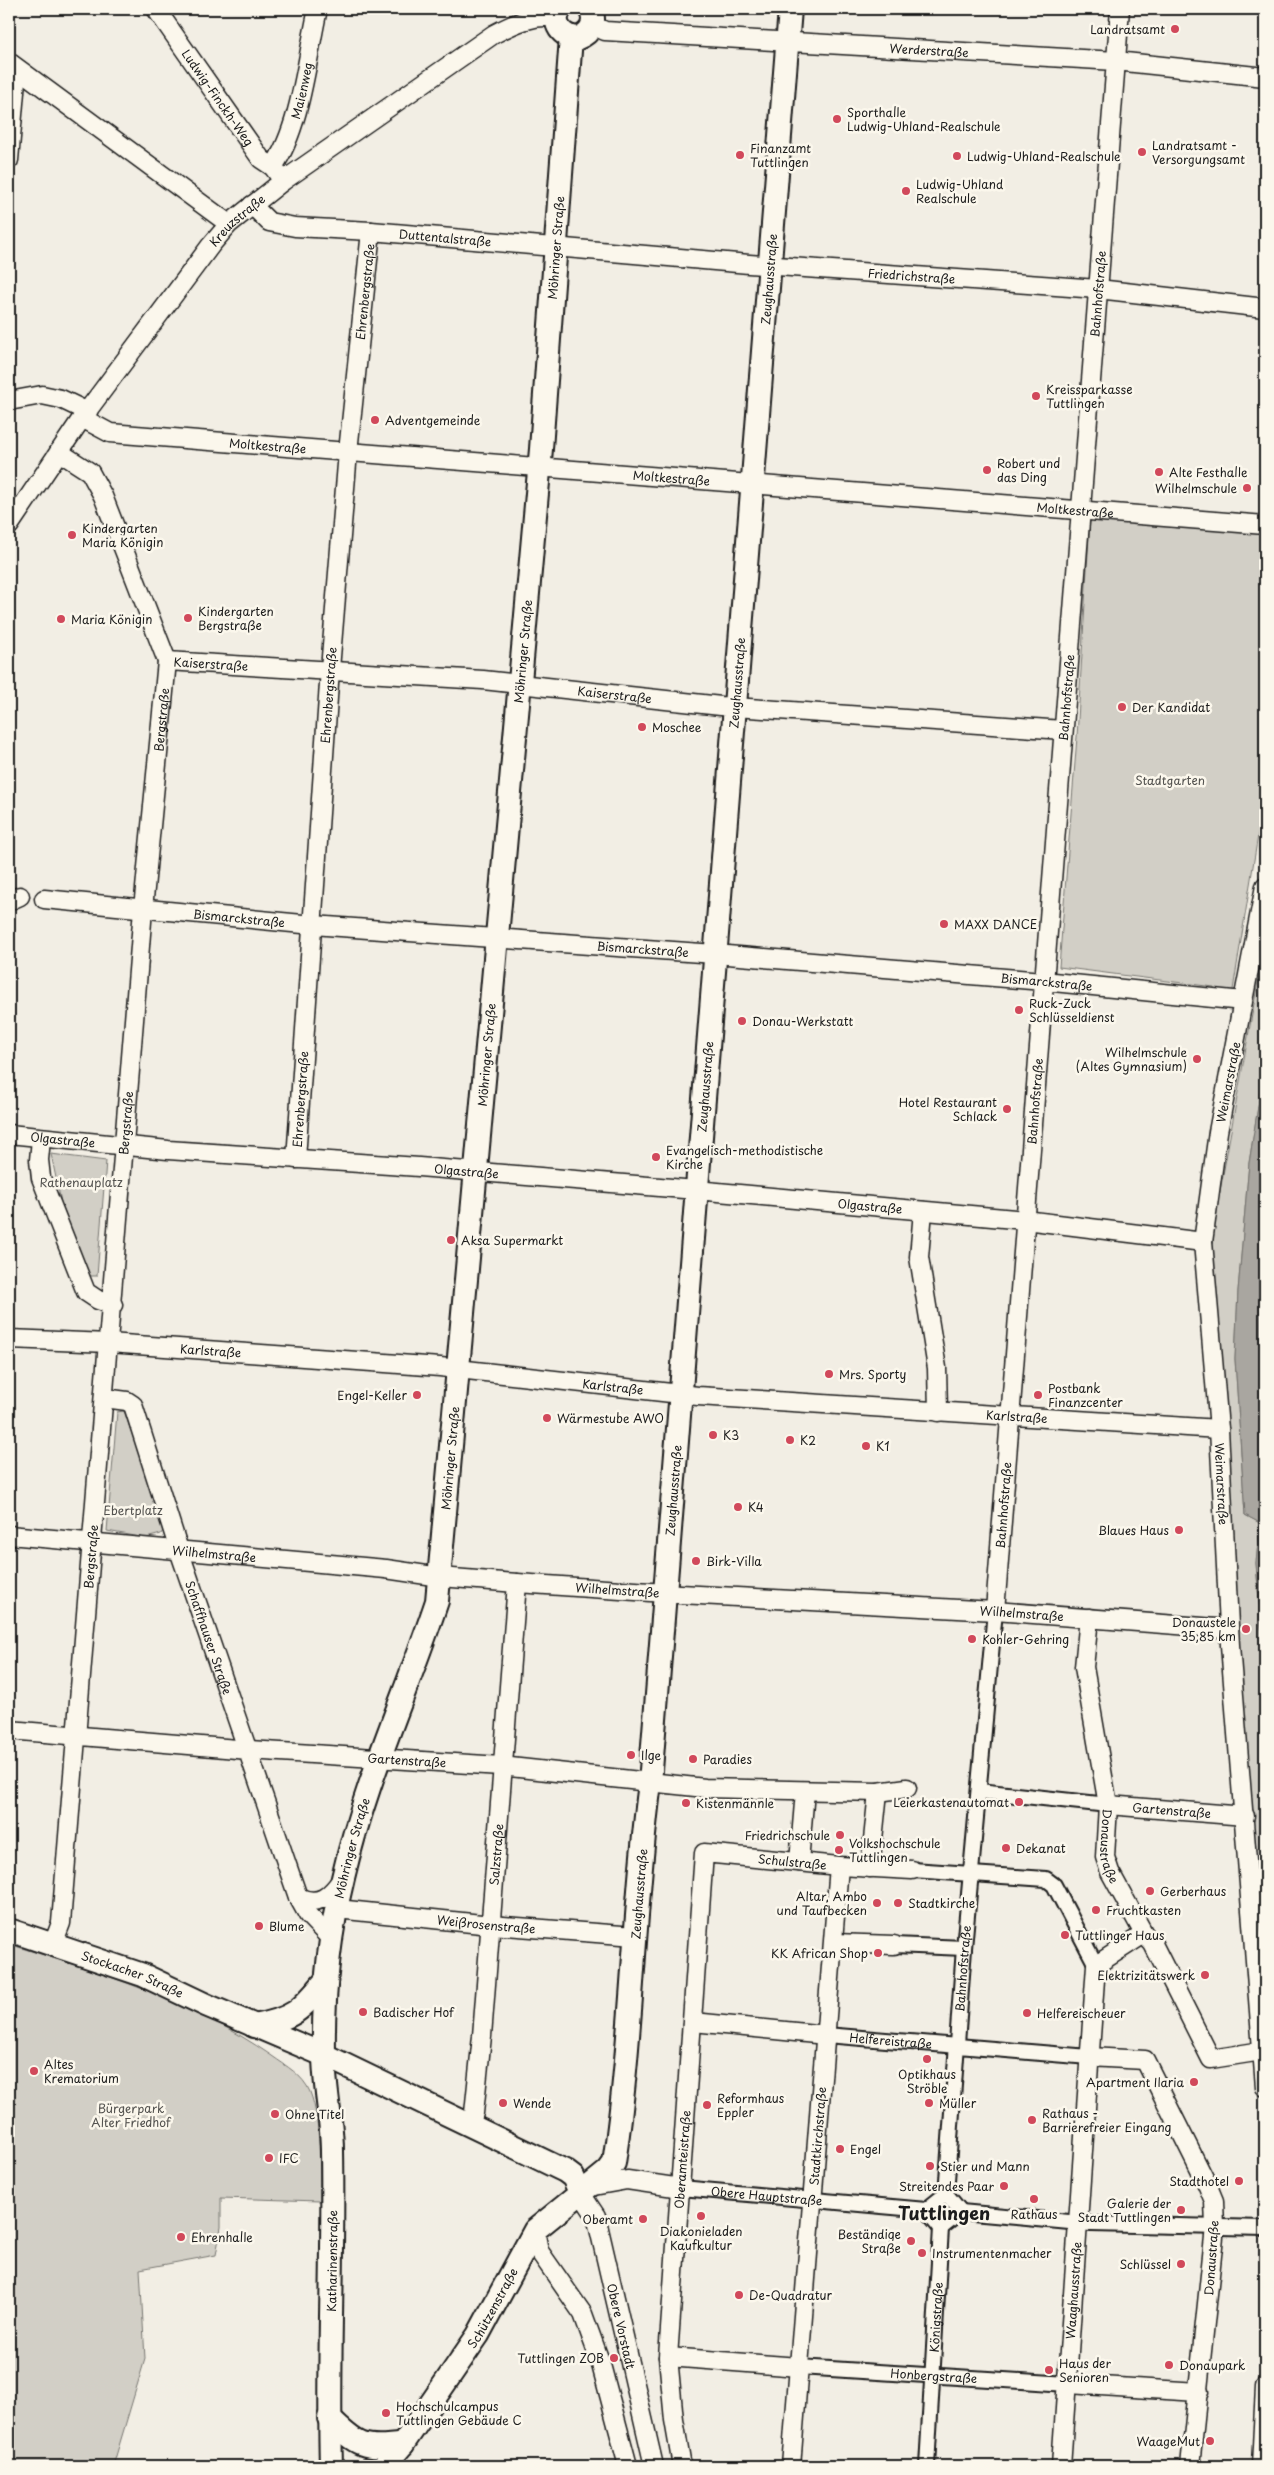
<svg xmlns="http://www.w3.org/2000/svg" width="1274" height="2475" viewBox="0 0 1274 2475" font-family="'Playpen Sans',sans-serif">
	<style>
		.green { fill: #d2cfc6; stroke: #777671 }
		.water { fill: #a9a6a0; stroke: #716f6b }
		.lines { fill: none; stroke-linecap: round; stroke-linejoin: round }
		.pedestrian-casing { stroke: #1c1c1c; stroke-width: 18 }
		.minor-casing { stroke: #1c1c1c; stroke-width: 21 }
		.tertiary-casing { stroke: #1c1c1c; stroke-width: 26 }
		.pedestrian { stroke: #fbf7ec; stroke-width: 14 }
		.minor { stroke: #fbf7ec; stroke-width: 18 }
		.tertiary { stroke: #fbf7ec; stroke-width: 22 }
		.poi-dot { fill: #d1495b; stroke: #fbf7ec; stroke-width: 2 }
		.labels { text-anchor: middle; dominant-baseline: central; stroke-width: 5; stroke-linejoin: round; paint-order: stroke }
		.poi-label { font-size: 12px; fill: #1c1c1c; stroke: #fbf7ec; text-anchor: start }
		.street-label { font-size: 12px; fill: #1c1c1c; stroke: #fbf7ec }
		.park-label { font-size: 12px; fill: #53524f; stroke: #fbf7ec }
		.district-label { font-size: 18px; font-weight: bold; fill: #1c1c1c; stroke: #fbf7ec }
	</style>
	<rect width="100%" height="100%" fill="#f2eee4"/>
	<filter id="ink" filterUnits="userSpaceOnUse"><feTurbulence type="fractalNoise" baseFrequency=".02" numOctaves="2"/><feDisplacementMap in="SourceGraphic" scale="10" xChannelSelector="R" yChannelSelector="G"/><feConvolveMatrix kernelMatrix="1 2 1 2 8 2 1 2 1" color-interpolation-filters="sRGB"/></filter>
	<g filter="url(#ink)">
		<path class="green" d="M1090,519L1265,534V792L1232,996L1213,994L1214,987L1059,967L1077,737Z
			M1265,943V1063L1249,1163L1238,1291L1235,1359L1245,1515L1260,1523L1256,1563L1265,1673V1965L1231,1553L1211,1241Z
			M51,1154L106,1161L97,1276H89L61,1202Z
			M124,1411L165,1527L161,1534L146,1538L107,1531L117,1412Z
			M9,1944C103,1974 190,1999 272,2056C286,2066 303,2075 310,2092C322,2123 319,2168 320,2201L221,2198V2227L216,2255L140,2269L145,2359L113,2466H9Z"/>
		<path class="water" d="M1265,1063V1673L1256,1563L1260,1523L1245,1515L1235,1359L1238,1291L1249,1163Z"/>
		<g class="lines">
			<defs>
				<g id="pedestrian">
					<path d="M979,1791L1108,1805"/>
					<path d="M912,1870L1046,1879L1054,1885L1096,1965"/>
					<path d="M894,1945L964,1948"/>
					<path id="s1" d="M826,2035L1089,2057"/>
					<path id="s2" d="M681,2188L926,2210L941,2228"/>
					<path id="s3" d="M946,2194L964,1948L995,1611"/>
					<path d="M926,2210L946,2194L961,2212"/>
					<path d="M941,2228L961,2212L1091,2224L1265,2228"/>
					<path id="s4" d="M799,2367L1068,2384"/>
					<path id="s5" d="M927,2466L941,2228"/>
				</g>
				<g id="minor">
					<path id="s6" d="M156,9L261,159L273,167L283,181"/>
					<path id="s7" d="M592,25L605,31L1116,61L1265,77"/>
					<path d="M9,62L229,224"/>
					<path d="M9,160L17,69"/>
					<path id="s8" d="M273,167C301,127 307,57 318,9"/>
					<path id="s9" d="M252,205L269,222L295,227L371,231L749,264L1098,289L1265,308"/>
					<path d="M9,401L42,395L61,399L88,412"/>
					<path id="s10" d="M82,418L110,433L1265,525"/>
					<path id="s11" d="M9,526L82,418L211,245L229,224L283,181L494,34C515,23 532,15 556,17"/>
					<path id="s12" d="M167,661L483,680L721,706L1063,730"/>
					<path id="s13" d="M1265,886L1218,1132L1203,1242L1219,1429L1230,1645L1265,2087"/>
					<path id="s14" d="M44,899L313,925L715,954L1043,981L1243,1001"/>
					<path d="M9,901L20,896"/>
					<path id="s15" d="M9,1134L168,1150L419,1167L696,1190L1025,1220L1203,1242"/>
					<path d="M41,1139L39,1160L41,1178L86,1292L98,1300L113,1305"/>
					<path id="s16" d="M296,1159L330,669L348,452L371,231"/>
					<path d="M923,1211L919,1257L937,1368L938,1412"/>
					<path id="s17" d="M9,1339L109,1343L440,1367L698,1396L1219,1429"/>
					<path id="s18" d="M104,1398L127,1401L133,1405L179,1550L298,1897L308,1915L332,1940"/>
					<path id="s19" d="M9,1535L386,1569L440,1577L517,1583L680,1594L995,1611L1229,1629"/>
					<path id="s20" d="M995,1611L1120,9"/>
					<path id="s21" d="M1089,1618L1084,1667L1108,1805L1105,1857L1110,1872L1144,1934L1153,1944L1211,2059L1262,2051"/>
					<path id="s22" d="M9,1730L249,1750L501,1766L705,1788L878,1792L907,1788"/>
					<path id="s23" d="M1108,1805L1245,1816"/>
					<path d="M799,1862L805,1791"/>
					<path d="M870,1868L878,1792"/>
					<path d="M298,1897C319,1907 330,1896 342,1879"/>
					<path id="s24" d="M337,1909L491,1925L635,1936"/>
					<path d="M834,1943L894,1945"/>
					<path id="s25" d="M53,1944L61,1923L143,909L167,661L103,496L90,472L59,452"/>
					<path d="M693,2022L826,2035"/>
					<path d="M1089,2057L1145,2060L1207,2184L1214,2201L1215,2227L1190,2466"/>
					<path id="s26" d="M470,2125L474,2113L482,2036L517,1583"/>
					<path d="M588,2187L627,2180L681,2188"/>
					<path id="s27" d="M580,2192L596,2216L654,2466"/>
					<path d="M535,2230L539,2251L583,2314L600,2361L628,2466"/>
					<path d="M668,2357L799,2367"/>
					<path d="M1068,2384L1199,2392"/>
					<path id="s28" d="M682,2466L674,2420L668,2357L704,1853L839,1866L912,1870"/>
					<path id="s29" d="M791,2466L839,1866"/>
					<path id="s30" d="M1061,2466L1096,1965L1144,1934"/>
					<path d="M1261,2466L1265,2387"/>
				</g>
				<g id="tertiary">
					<path d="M560,9C551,24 562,37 578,38C591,33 597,22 590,9"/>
					<path id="s31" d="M9,1930L143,1975L206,2005L324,2055L565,2171L573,2177L580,2192"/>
					<path d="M254,2026C294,2019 301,2010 326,1980"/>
					<path d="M329,2418C357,2446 364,2450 403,2444"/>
					<path id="s32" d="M331,2466C328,2361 334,2256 332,2151C332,2119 324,2086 324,2054C323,1995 329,1935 343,1878C365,1782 406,1694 437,1601L541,449L571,37"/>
					<path id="s33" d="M384,2466L403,2444L478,2335L535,2230L608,2171L614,2163C633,2037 633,1909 650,1783L790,9"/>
				</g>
			</defs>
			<use href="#pedestrian" class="pedestrian-casing"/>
			<use href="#minor" class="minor-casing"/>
			<use href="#tertiary" class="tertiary-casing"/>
			<use href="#pedestrian" class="pedestrian"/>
			<use href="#minor" class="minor"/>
			<use href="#tertiary" class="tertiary"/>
		</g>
	</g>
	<g class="poi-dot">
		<circle cx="1175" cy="29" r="5"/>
		<circle cx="837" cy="119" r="5"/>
		<circle cx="1142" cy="152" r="5"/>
		<circle cx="740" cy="155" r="5"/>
		<circle cx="957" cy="156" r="5"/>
		<circle cx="906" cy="191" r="5"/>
		<circle cx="1036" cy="396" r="5"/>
		<circle cx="375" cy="420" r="5"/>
		<circle cx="987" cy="470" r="5"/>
		<circle cx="1159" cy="472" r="5"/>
		<circle cx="1247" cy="488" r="5"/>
		<circle cx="72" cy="535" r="5"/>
		<circle cx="188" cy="618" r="5"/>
		<circle cx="61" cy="619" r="5"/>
		<circle cx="1122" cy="707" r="5"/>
		<circle cx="642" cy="727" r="5"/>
		<circle cx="944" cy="924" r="5"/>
		<circle cx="1019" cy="1010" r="5"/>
		<circle cx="742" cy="1021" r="5"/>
		<circle cx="1197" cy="1059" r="5"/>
		<circle cx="1007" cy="1109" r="5"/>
		<circle cx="656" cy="1157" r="5"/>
		<circle cx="451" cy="1240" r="5"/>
		<circle cx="829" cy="1374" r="5"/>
		<circle cx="417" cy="1395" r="5"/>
		<circle cx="1038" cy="1395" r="5"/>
		<circle cx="547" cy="1418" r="5"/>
		<circle cx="713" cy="1435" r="5"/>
		<circle cx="790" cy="1440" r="5"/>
		<circle cx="866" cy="1446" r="5"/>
		<circle cx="738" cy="1507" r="5"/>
		<circle cx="1179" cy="1530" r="5"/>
		<circle cx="696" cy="1561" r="5"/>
		<circle cx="1246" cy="1629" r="5"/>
		<circle cx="972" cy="1639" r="5"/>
		<circle cx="631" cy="1755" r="5"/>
		<circle cx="693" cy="1759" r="5"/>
		<circle cx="1019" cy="1802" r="5"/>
		<circle cx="686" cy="1803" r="5"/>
		<circle cx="840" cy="1835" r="5"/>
		<circle cx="1006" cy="1848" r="5"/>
		<circle cx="839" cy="1850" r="5"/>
		<circle cx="1150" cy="1891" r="5"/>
		<circle cx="877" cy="1903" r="5"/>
		<circle cx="898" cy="1903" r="5"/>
		<circle cx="1096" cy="1910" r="5"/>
		<circle cx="259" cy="1926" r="5"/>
		<circle cx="1065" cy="1935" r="5"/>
		<circle cx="878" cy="1953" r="5"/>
		<circle cx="1205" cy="1975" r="5"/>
		<circle cx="363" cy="2012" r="5"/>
		<circle cx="1027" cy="2013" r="5"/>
		<circle cx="927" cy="2059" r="5"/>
		<circle cx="34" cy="2071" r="5"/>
		<circle cx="1194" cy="2082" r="5"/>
		<circle cx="503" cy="2103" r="5"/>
		<circle cx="929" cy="2103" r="5"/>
		<circle cx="707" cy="2105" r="5"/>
		<circle cx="275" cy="2114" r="5"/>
		<circle cx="1032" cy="2120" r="5"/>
		<circle cx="840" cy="2149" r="5"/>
		<circle cx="269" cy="2158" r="5"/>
		<circle cx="930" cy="2166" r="5"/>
		<circle cx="1239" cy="2181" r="5"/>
		<circle cx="1004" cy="2186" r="5"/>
		<circle cx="1034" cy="2199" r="5"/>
		<circle cx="1181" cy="2210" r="5"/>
		<circle cx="701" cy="2216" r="5"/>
		<circle cx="643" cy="2219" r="5"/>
		<circle cx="181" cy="2237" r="5"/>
		<circle cx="911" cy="2241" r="5"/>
		<circle cx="922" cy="2253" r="5"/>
		<circle cx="1181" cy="2264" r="5"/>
		<circle cx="739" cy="2295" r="5"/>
		<circle cx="614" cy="2358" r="5"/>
		<circle cx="1169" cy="2365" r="5"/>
		<circle cx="1049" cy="2370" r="5"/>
		<circle cx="386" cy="2413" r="5"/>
		<circle cx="1210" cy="2441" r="5"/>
	</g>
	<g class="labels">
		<g class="poi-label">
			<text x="1165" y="29" text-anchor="end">Landratsamt</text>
			<text x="847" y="112">Sporthalle<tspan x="847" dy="14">Ludwig-Uhland-Realschule</tspan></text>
			<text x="1152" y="145">Landratsamt -<tspan x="1152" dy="14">Versorgungsamt</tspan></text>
			<text x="750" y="148">Finanzamt<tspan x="750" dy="14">Tuttlingen</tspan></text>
			<text x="967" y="156">Ludwig-Uhland-Realschule</text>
			<text x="916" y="184">Ludwig-Uhland<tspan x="916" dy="14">Realschule</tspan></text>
			<text x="1046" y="389">Kreissparkasse<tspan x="1046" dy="14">Tuttlingen</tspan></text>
			<text x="385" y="420">Adventgemeinde</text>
			<text x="997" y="463">Robert und<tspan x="997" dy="14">das Ding</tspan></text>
			<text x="1169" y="472">Alte Festhalle</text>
			<text x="1237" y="488" text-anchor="end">Wilhelmschule</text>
			<text x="82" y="528">Kindergarten<tspan x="82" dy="14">Maria Königin</tspan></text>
			<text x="198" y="611">Kindergarten<tspan x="198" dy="14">Bergstraße</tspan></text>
			<text x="71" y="619">Maria Königin</text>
			<text x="1132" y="707">Der Kandidat</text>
			<text x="652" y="727">Moschee</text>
			<text x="954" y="924">MAXX DANCE</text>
			<text x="1029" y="1003">Ruck-Zuck<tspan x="1029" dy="14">Schlüsseldienst</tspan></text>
			<text x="752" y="1021">Donau-Werkstatt</text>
			<text x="1187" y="1052" text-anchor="end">Wilhelmschule<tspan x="1187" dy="14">(Altes Gymnasium)</tspan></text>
			<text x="997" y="1102" text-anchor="end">Hotel Restaurant<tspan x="997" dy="14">Schlack</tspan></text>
			<text x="666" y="1150">Evangelisch-methodistische<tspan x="666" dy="14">Kirche</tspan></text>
			<text x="461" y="1240">Aksa Supermarkt</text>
			<text x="839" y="1374">Mrs. Sporty</text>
			<text x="1048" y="1388">Postbank<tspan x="1048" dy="14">Finanzcenter</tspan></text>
			<text x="407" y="1395" text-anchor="end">Engel-Keller</text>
			<text x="557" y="1418">Wärmestube AWO</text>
			<text x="723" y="1435">K3</text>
			<text x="800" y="1440">K2</text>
			<text x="876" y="1446">K1</text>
			<text x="748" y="1507">K4</text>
			<text x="1169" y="1530" text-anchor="end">Blaues Haus</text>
			<text x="706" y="1561">Birk-Villa</text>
			<text x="1236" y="1622" text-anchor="end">Donaustele<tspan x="1236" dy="14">35,85 km</tspan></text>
			<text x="982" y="1639">Kohler-Gehring</text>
			<text x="641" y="1755">Ilge</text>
			<text x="703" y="1759">Paradies</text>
			<text x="1009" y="1802" text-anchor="end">Leierkastenautomat</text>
			<text x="696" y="1803">Kistenmännle</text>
			<text x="830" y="1835" text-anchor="end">Friedrichschule</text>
			<text x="849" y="1843">Volkshochschule<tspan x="849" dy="14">Tuttlingen</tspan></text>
			<text x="1016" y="1848">Dekanat</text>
			<text x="1160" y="1891">Gerberhaus</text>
			<text x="867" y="1896" text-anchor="end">Altar, Ambo<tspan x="867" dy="14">und Taufbecken</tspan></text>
			<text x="908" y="1903">Stadtkirche</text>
			<text x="1106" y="1910">Fruchtkasten</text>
			<text x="269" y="1926">Blume</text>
			<text x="1075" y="1935">Tuttlinger Haus</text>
			<text x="868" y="1953" text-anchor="end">KK African Shop</text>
			<text x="1195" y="1975" text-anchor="end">Elektrizitätswerk</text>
			<text x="373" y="2012">Badischer Hof</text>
			<text x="1037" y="2013">Helfereischeuer</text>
			<text x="44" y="2064">Altes<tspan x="44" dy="14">Krematorium</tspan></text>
			<text x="927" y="2074" text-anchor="middle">Optikhaus<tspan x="927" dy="14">Ströble</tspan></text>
			<text x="1184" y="2082" text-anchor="end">Apartment Ilaria</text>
			<text x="717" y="2098">Reformhaus<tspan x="717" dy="14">Eppler</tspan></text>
			<text x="513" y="2103">Wende</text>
			<text x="939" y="2103">Müller</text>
			<text x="1042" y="2113">Rathaus -<tspan x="1042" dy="14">Barrierefreier Eingang</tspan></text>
			<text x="285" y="2114">Ohne Titel</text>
			<text x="850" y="2149">Engel</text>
			<text x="279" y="2158">IFC</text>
			<text x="940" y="2166">Stier und Mann</text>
			<text x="1229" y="2181" text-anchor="end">Stadthotel</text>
			<text x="994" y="2186" text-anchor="end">Streitendes Paar</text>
			<text x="1171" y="2203" text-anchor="end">Galerie der<tspan x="1171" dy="14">Stadt Tuttlingen</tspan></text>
			<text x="1034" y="2214" text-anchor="middle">Rathaus</text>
			<text x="633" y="2219" text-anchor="end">Oberamt</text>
			<text x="701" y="2231" text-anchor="middle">Diakonieladen<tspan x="701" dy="14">Kaufkultur</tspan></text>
			<text x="901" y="2234" text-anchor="end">Beständige<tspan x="901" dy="14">Straße</tspan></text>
			<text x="191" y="2237">Ehrenhalle</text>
			<text x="932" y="2253">Instrumentenmacher</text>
			<text x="1171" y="2264" text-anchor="end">Schlüssel</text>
			<text x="749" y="2295">De-Quadratur</text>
			<text x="604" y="2358" text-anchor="end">Tuttlingen ZOB</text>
			<text x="1059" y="2363">Haus der<tspan x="1059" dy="14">Senioren</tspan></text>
			<text x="1179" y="2365">Donaupark</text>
			<text x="396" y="2406">Hochschulcampus<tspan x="396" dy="14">Tuttlingen Gebäude C</tspan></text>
			<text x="1200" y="2441" text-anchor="end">WaageMut</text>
		</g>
		<g class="street-label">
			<text stroke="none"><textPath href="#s7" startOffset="339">Werderstraße</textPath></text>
			<text stroke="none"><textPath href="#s8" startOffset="82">Maienweg</textPath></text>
			<text stroke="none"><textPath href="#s6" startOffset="108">Ludwig-Finckh-Weg</textPath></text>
			<text stroke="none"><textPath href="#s11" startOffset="382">Kreuzstraße</textPath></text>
			<text stroke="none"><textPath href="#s9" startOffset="201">Duttentalstraße</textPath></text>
			<text stroke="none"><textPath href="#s32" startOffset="2241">Möhringer Straße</textPath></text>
			<text stroke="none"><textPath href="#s9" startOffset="669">Friedrichstraße</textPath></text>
			<text stroke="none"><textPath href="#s33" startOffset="2275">Zeughausstraße</textPath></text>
			<text stroke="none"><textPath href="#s16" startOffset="870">Ehrenbergstraße</textPath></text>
			<text stroke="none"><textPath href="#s20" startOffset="1321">Bahnhofstraße</textPath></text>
			<text stroke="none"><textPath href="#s10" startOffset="190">Moltkestraße</textPath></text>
			<text stroke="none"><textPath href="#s10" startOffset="595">Moltkestraße</textPath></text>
			<text stroke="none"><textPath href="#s10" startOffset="1000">Moltkestraße</textPath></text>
			<text stroke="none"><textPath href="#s32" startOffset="1836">Möhringer Straße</textPath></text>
			<text stroke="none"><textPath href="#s12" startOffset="44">Kaiserstraße</textPath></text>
			<text stroke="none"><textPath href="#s33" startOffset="1870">Zeughausstraße</textPath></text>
			<text stroke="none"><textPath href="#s12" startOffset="449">Kaiserstraße</textPath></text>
			<text stroke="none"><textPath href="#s16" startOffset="465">Ehrenbergstraße</textPath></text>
			<text stroke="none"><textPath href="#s20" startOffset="916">Bahnhofstraße</textPath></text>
			<text stroke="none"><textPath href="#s25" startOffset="1230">Bergstraße</textPath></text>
			<text stroke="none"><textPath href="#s14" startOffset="196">Bismarckstraße</textPath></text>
			<text stroke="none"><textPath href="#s14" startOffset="601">Bismarckstraße</textPath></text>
			<text stroke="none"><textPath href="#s14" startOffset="1006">Bismarckstraße</textPath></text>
			<text stroke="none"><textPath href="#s32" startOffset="1431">Möhringer Straße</textPath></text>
			<text transform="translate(1228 1082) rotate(-79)">Weimarstraße</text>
			<text stroke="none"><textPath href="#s33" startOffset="1465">Zeughausstraße</textPath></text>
			<text stroke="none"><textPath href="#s16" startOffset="60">Ehrenbergstraße</textPath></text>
			<text stroke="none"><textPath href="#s20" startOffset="511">Bahnhofstraße</textPath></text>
			<text stroke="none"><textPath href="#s25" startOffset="825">Bergstraße</textPath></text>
			<text stroke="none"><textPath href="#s15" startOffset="54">Olgastraße</textPath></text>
			<text stroke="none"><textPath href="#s15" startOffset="459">Olgastraße</textPath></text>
			<text stroke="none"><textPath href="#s15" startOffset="864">Olgastraße</textPath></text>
			<text stroke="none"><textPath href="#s17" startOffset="202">Karlstraße</textPath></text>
			<text stroke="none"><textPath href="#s17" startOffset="606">Karlstraße</textPath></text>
			<text stroke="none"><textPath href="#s17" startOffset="1011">Karlstraße</textPath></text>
			<text stroke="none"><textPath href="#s32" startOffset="1026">Möhringer Straße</textPath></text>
			<text stroke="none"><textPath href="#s13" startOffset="604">Weimarstraße</textPath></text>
			<text stroke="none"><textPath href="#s33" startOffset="1060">Zeughausstraße</textPath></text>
			<text stroke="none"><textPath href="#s20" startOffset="106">Bahnhofstraße</textPath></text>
			<text stroke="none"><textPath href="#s19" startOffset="206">Wilhelmstraße</textPath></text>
			<text stroke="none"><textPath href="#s25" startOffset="390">Bergstraße</textPath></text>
			<text stroke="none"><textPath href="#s19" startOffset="611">Wilhelmstraße</textPath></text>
			<text stroke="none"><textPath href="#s19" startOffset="1016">Wilhelmstraße</textPath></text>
			<text stroke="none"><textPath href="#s18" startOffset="275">Schaffhauser Straße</textPath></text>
			<text stroke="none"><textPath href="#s22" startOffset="399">Gartenstraße</textPath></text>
			<text stroke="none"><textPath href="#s23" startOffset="64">Gartenstraße</textPath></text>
			<text stroke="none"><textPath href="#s21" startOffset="231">Donaustraße</textPath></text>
			<text stroke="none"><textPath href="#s32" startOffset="621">Möhringer Straße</textPath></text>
			<text stroke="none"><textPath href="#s26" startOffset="272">Salzstraße</textPath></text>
			<text stroke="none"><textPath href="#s28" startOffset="704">Schulstraße</textPath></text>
			<text stroke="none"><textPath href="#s33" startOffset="655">Zeughausstraße</textPath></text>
			<text stroke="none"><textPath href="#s24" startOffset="150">Weißrosenstraße</textPath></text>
			<text stroke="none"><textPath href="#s3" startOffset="226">Bahnhofstraße</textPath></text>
			<text stroke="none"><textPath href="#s31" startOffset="131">Stockacher Straße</textPath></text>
			<text stroke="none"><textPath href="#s1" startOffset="65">Helfereistraße</textPath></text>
			<text stroke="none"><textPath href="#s29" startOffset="331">Stadtkirchstraße</textPath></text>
			<text stroke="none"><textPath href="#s28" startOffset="308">Oberamteistraße</textPath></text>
			<text stroke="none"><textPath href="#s2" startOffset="86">Obere Hauptstraße</textPath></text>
			<text transform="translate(1211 2258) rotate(-86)">Donaustraße</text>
			<text stroke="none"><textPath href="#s32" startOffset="205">Katharinenstraße</textPath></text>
			<text stroke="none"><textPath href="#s30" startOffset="176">Waaghausstraße</textPath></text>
			<text stroke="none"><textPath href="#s33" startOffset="192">Schützenstraße</textPath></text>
			<text stroke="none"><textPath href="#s5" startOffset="149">Königstraße</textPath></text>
			<text stroke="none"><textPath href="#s27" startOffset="142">Obere Vorstadt</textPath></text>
			<text stroke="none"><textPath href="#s4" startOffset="135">Honbergstraße</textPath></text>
		</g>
		<g class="park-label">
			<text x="1170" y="780">Stadtgarten</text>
			<text x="81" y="1182">Rathenauplatz</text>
			<text x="133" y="1510">Ebertplatz</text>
			<text x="131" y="2108">Bürgerpark<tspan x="131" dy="14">Alter Friedhof</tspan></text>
		</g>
		<g class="district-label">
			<text x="944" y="2212">Tuttlingen</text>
		</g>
	</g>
	<rect width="1274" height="2475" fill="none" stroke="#fbf7ec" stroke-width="30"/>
	<rect x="15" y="15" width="1244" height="2445" fill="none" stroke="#1c1c1c" stroke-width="2" filter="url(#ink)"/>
</svg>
